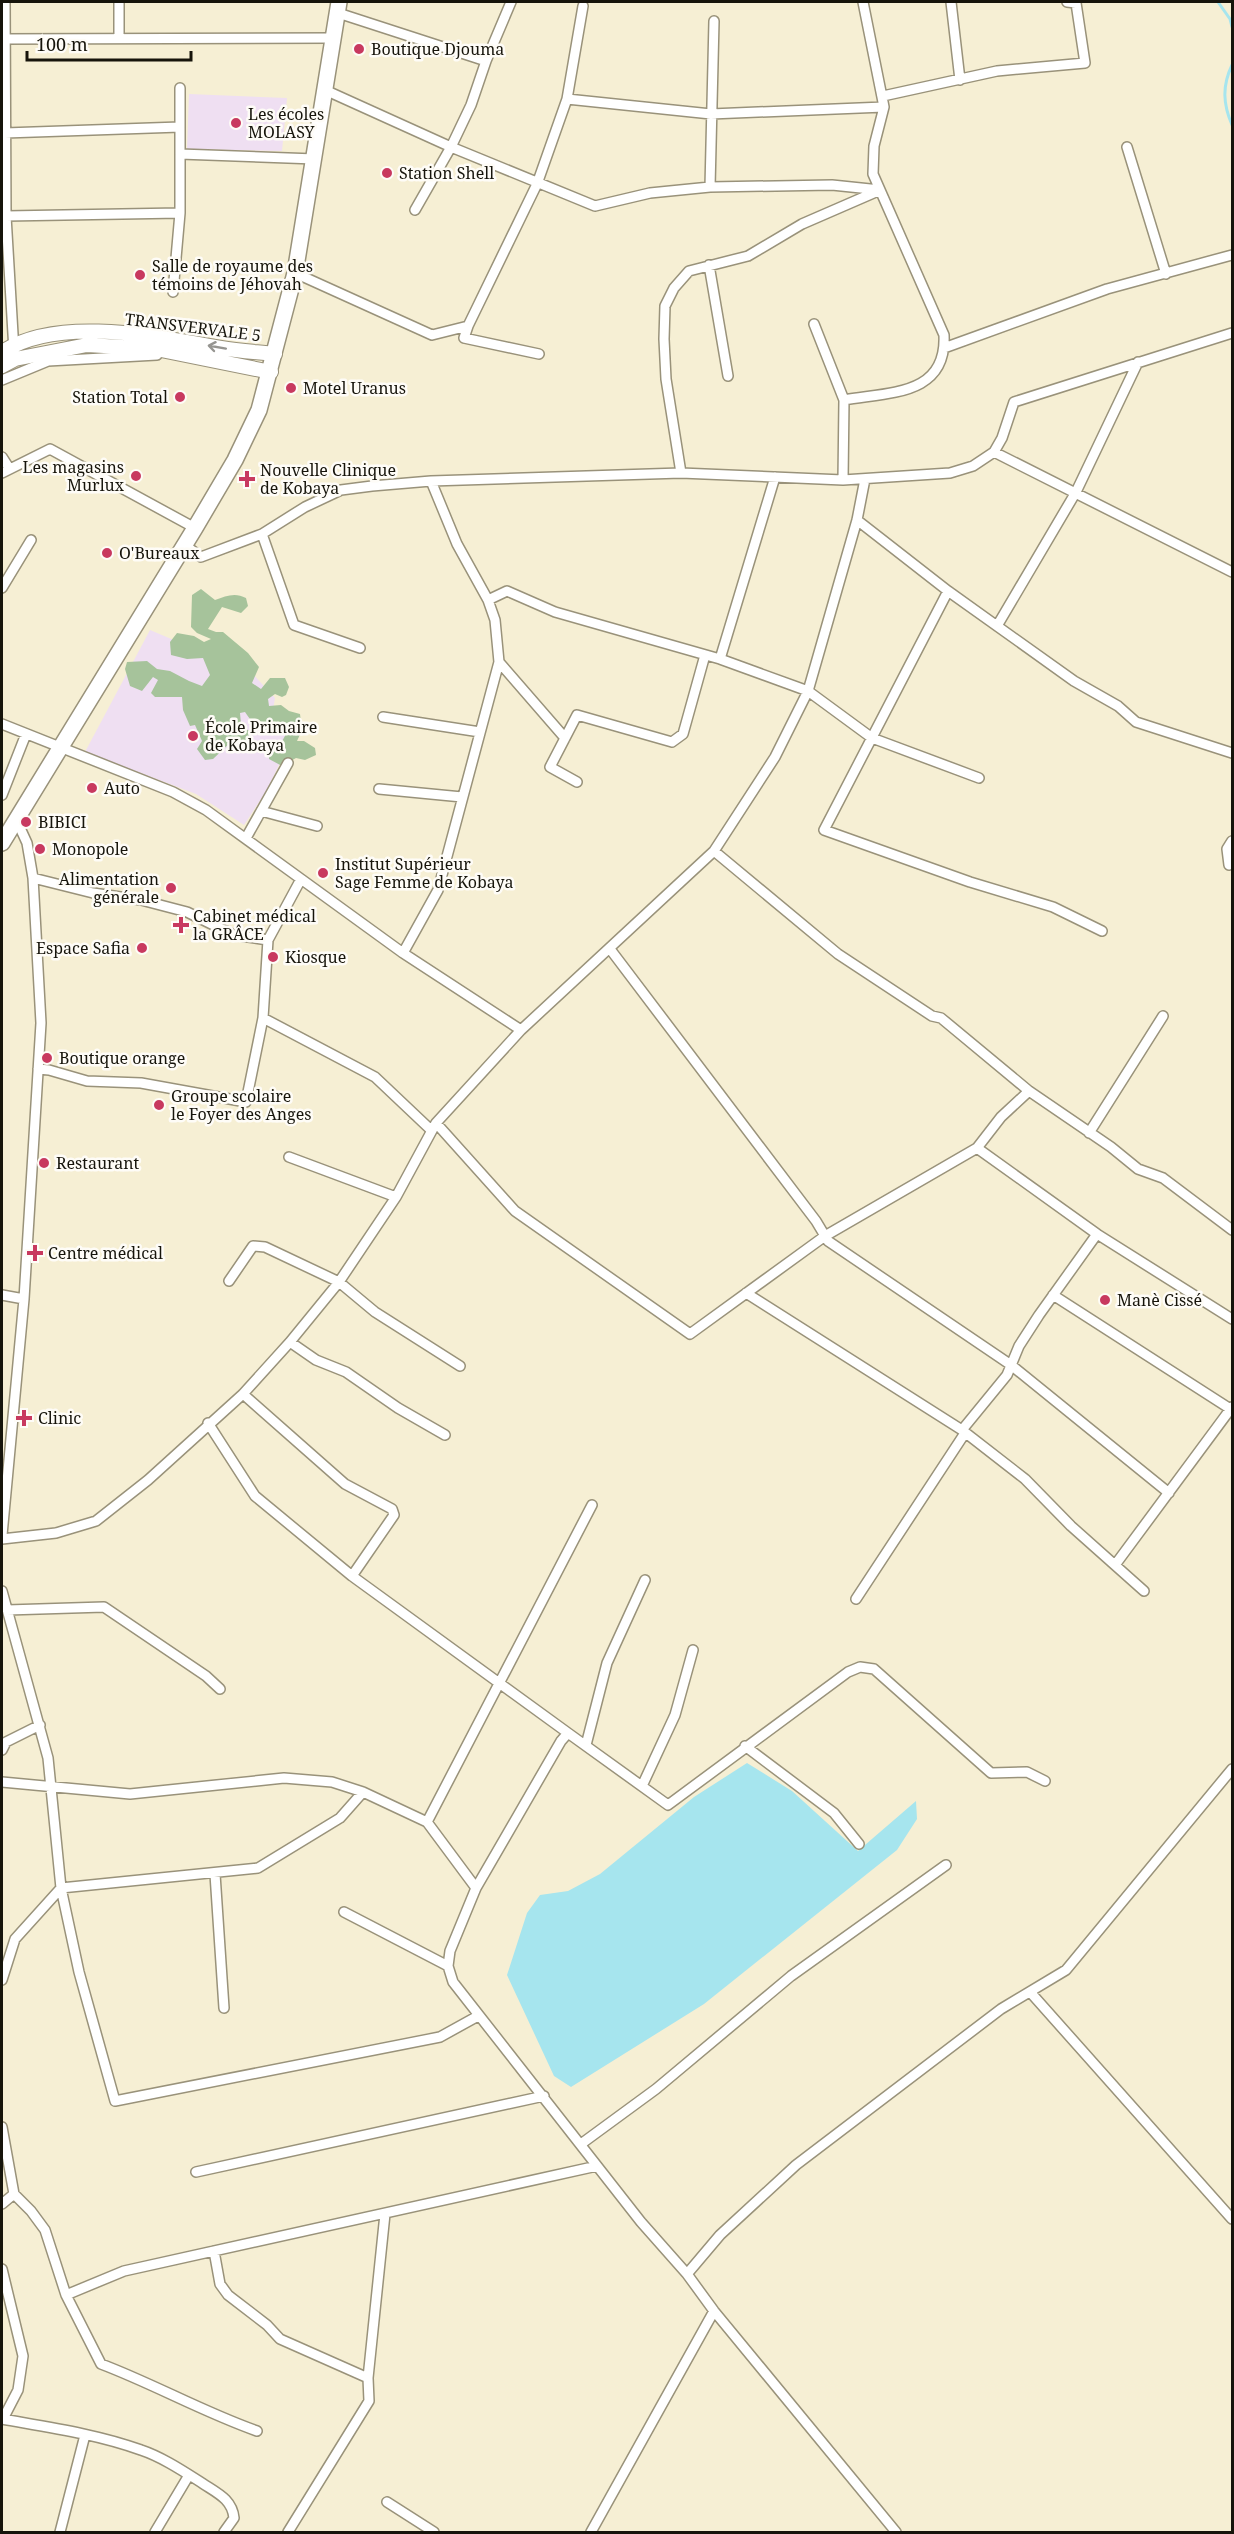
<svg xmlns="http://www.w3.org/2000/svg" width="1234" height="2534" viewBox="0 0 1234 2534" font-family="'Noto Serif',serif">
	<style>
		.education { fill: #efdff2 }
		.forest { fill: #a6c39b }
		.water { fill: #a6e5ee }
		.lines { fill: none; stroke-linecap: round; stroke-linejoin: round }
		.stream { stroke: #a6e5ee; stroke-width: 3 }
		.street-casing { stroke: #99927a; stroke-width: 12 }
		.secondary-casing { stroke: #99927a; stroke-width: 16 }
		.primary-casing { stroke: #99927a; stroke-width: 18 }
		.street { stroke: #fff; stroke-width: 9 }
		.secondary { stroke: #fff; stroke-width: 14 }
		.primary { stroke: #fff; stroke-width: 15 }
		.oneway { stroke: #969591 }
		.poi-dot { fill: #c8395f; stroke: #fefcf7; stroke-width: 2 }
		.labels { text-anchor: middle; dominant-baseline: central; stroke-width: 5; stroke-linejoin: round; paint-order: stroke }
		.poi-label { font-size: 16px; fill: #16140b; stroke: #fefcf7; text-anchor: start }
		.street-label { font-size: 16px; fill: #16140b; stroke: #fefcf7 }
	</style>
	<rect width="100%" height="100%" fill="#f6efd4"/>
	<path class="education" d="M189,94L287,98L282,151L187,149Z
		M150,630L252,673L275,698L273,710L301,719L267,790L244,825L196,794L85,752Z"/>
	<path class="forest" d="M201,589L215,600C226,596 235,592 246,598L248,606L241,613L222,607L208,629L216,632H223L248,653L259,667L252,683L261,689L270,678H285L289,687L286,695L282,697L275,694L268,699L269,706L281,705L289,711L300,714L302,730L297,741H304L315,748L316,755L305,760L296,758L282,766L269,759V752L278,749L287,732V726C265,732 258,732 245,712L240,713L241,724L250,732L247,743L232,741L213,759L205,760L197,749L202,741L195,725L190,726L183,710L182,697H155L151,693L158,680L153,677L142,691L130,686L125,669L127,662L147,661L157,669L170,671L189,681L202,686L210,675L203,658L187,659L171,655L170,642L177,633L194,636L204,642L211,639L197,633L191,627L192,595Z"/>
	<path class="water" d="M747,1763L792,1791L858,1851L916,1801L917,1819L897,1850L704,2004L571,2087L554,2076L507,1975L527,1913L540,1895L568,1891L600,1874L694,1797Z"/>
	<g class="lines">
		<path class="stream" d="M1218,2L1230,19L1232,27
			M1232,65C1222,86 1223,104 1232,125"/>
		<defs>
			<path id="street" d="M5,2L6,216L14,351
				M119,2V38
				M951,2L960,80
				M583,6L567,99L711,114L884,107
				M338,13L486,61
				M2,39L334,38
				M325,90L451,147L595,206L650,193L710,187L832,185L880,190
				M883,96L997,71L1085,63L1076,3L1067,2
				M5,133L180,127
				M1127,147L1166,274
				M180,154L315,159
				M710,187L714,21
				M415,210L451,147L471,105L486,61L511,2
				M6,216L180,213
				M709,265L728,376
				M295,273L432,335L468,326L537,184L567,99
				M173,292L180,213V88
				M814,324L844,400L843,480
				M468,326L464,338L539,354
				M944,348L1107,289L1232,255
				M2,380L48,361L157,355
				M844,400C889,392 947,396 944,335L873,174L874,146L884,107L863,2
				M994,452L1232,572
				M2,457L9,468
				M2,473L50,449L195,528
				M681,473L666,379L664,339L665,306L674,288L689,271L748,256L802,224L878,191
				M857,520L948,591L1074,681L1118,706L1136,722L1232,753
				M262,534L294,625L360,648
				M185,545L201,557L262,534L305,507L341,490L372,486L431,481L681,473L843,480L950,473L973,466L994,452L1002,438L1014,402L1232,333
				M2,588L31,540
				M948,591L824,830L970,882L1053,907L1102,931
				M488,600L507,591L555,612L720,659L808,691L872,738L979,778
				M997,626L1076,492L1138,362
				M720,659L775,477
				M499,662L565,738
				M383,717L480,732
				M2,724L173,792L206,810L403,953L521,1030
				M577,782L550,767L577,715L672,742L683,734L705,655
				M379,789L462,797
				M2,795L26,734
				M261,811L317,826
				M246,838L288,763
				M714,851L838,954L932,1016L941,1018L1029,1091L1111,1147L1138,1169L1163,1178L1232,1230
				M1229,865L1227,849L1232,841
				M33,878L93,893L141,900L187,912L234,935L268,940
				M610,949L816,1221L828,1241L1011,1365L1169,1493
				M403,953L438,890L499,662L495,620L488,600L457,544L431,481
				M263,1018L375,1077L431,1130
				M38,1069L49,1070L87,1081L141,1083L246,1102L263,1018L268,940L301,879
				M1029,1091L1001,1117L977,1148L1097,1234L1039,1315L1019,1346L1007,1375L962,1430L1025,1479L1071,1526L1144,1591
				M436,1123L515,1211L690,1334L825,1236L977,1148
				M1089,1133L1163,1016
				M289,1157L396,1197
				M1097,1234L1232,1319
				M229,1281L253,1246L265,1247L339,1282L375,1312L460,1366
				M746,1293L962,1430
				M2,1295L24,1299
				M1053,1295L1232,1410
				M290,1342L316,1360L346,1372L398,1408L445,1435
				M243,1394L345,1484L392,1509L394,1515L352,1576
				M208,1423L255,1496L352,1576L568,1733
				M2,1535L24,1299L41,1023L33,878L27,843L16,819
				M2,1539L56,1533L96,1521L148,1480L243,1394L290,1342L339,1282L396,1197L436,1123L521,1030L714,851L775,757L808,691L857,520L865,479
				M1115,1565L1232,1407
				M2,1591L48,1758L61,1888L79,1972L115,2101L440,2037L478,2016
				M856,1599L965,1433
				M7,1610L104,1607L206,1676L220,1689
				M586,1745L607,1663L645,1580
				M745,1746L834,1813L859,1844
				M2,1750L6,1742L40,1725
				M2,1782L130,1794L284,1778L332,1782L363,1792L427,1822L476,1888L561,1741L568,1733L668,1805L848,1672L860,1667L874,1669L991,1773L1027,1772L1045,1781
				M642,1786L675,1715L693,1650
				M427,1822L592,1505
				M215,1874L224,2008
				M476,1888L450,1951L448,1966L453,1982L641,2222L687,2274L714,2311L896,2532
				M344,1912L448,1966
				M2,1980L15,1939L61,1888L258,1868L340,1818L363,1792
				M1031,1993L1232,2219
				M2,2127L14,2194L31,2211L45,2230L66,2295L101,2364C154,2384 203,2412 257,2431
				M581,2144L656,2089L791,1976L946,1865
				M196,2172L544,2096
				M2,2204L14,2194
				M214,2251L220,2284L228,2295L267,2325L280,2339L368,2378
				M2,2269L23,2356L18,2390L3,2419
				M687,2274L720,2235L796,2165L1001,2009L1066,1970L1232,1769
				M66,2295L124,2271L597,2166
				M2,2419C47,2427 97,2434 141,2450C162,2457 183,2471 202,2483C217,2493 232,2499 234,2518L224,2532
				M387,2502L434,2532
				M60,2532L85,2435
				M155,2532L189,2475
				M288,2532L369,2401L368,2378L385,2214
				M591,2532L714,2311"/>
			<path id="secondary" d="M2,352C59,315 157,337 221,348C239,351 257,352 275,354
				M2,366L15,359L87,345L156,349L271,372"/>
			<path id="primary" d="M2,843L195,528L235,460L259,410L295,273L339,2"/>
		</defs>
		<use href="#street" class="street-casing"/>
		<use href="#secondary" class="secondary-casing"/>
		<use href="#primary" class="primary-casing"/>
		<use href="#street" class="street"/>
		<use href="#secondary" class="secondary"/>
		<use href="#primary" class="primary"/>
	</g>
	<defs><path id="oneway-shaft" d="M-6 0H5M1.5-3L5.5 0L1.5 3" fill="none" stroke-width="1.6" stroke-linecap="round" stroke-linejoin="round" transform="scale(1.5)"/></defs>
	<use class="oneway" href="#oneway-shaft" transform="translate(217 347) rotate(-170)"/>
	<g class="poi-dot">
		<circle cx="359" cy="49" r="6"/>
		<circle cx="236" cy="123" r="6"/>
		<circle cx="387" cy="173" r="6"/>
		<circle cx="140" cy="275" r="6"/>
		<circle cx="291" cy="388" r="6"/>
		<circle cx="180" cy="397" r="6"/>
		<circle cx="136" cy="476" r="6"/>
		<path d="M244 470h6v6h6v6h-6v6h-6v-6h-6v-6h6z"/>
		<circle cx="107" cy="553" r="6"/>
		<circle cx="193" cy="736" r="6"/>
		<circle cx="92" cy="788" r="6"/>
		<circle cx="26" cy="822" r="6"/>
		<circle cx="40" cy="849" r="6"/>
		<circle cx="323" cy="873" r="6"/>
		<circle cx="171" cy="888" r="6"/>
		<path d="M178 916h6v6h6v6h-6v6h-6v-6h-6v-6h6z"/>
		<circle cx="142" cy="948" r="6"/>
		<circle cx="273" cy="957" r="6"/>
		<circle cx="47" cy="1058" r="6"/>
		<circle cx="159" cy="1105" r="6"/>
		<circle cx="44" cy="1163" r="6"/>
		<path d="M32 1244h6v6h6v6h-6v6h-6v-6h-6v-6h6z"/>
		<circle cx="1105" cy="1300" r="6"/>
		<path d="M21 1409h6v6h6v6h-6v6h-6v-6h-6v-6h6z"/>
	</g>
	<g class="labels">
		<g class="poi-label">
			<text x="371" y="49">Boutique Djouma</text>
			<text x="248" y="114">Les écoles<tspan x="248" dy="18">MOLASY</tspan></text>
			<text x="399" y="173">Station Shell</text>
			<text x="152" y="266">Salle de royaume des<tspan x="152" dy="18">témoins de Jéhovah</tspan></text>
			<text x="303" y="388">Motel Uranus</text>
			<text x="168" y="397" text-anchor="end">Station Total</text>
			<text x="124" y="467" text-anchor="end">Les magasins<tspan x="124" dy="18">Murlux</tspan></text>
			<text x="260" y="470">Nouvelle Clinique<tspan x="260" dy="18">de Kobaya</tspan></text>
			<text x="119" y="553">O'Bureaux</text>
			<text x="205" y="727">École Primaire<tspan x="205" dy="18">de Kobaya</tspan></text>
			<text x="104" y="788">Auto</text>
			<text x="38" y="822">BIBICI</text>
			<text x="52" y="849">Monopole</text>
			<text x="335" y="864">Institut Supérieur<tspan x="335" dy="18">Sage Femme de Kobaya</tspan></text>
			<text x="159" y="879" text-anchor="end">Alimentation<tspan x="159" dy="18">générale</tspan></text>
			<text x="193" y="916">Cabinet médical<tspan x="193" dy="18">la GRÂCE</tspan></text>
			<text x="130" y="948" text-anchor="end">Espace Safia</text>
			<text x="285" y="957">Kiosque</text>
			<text x="59" y="1058">Boutique orange</text>
			<text x="171" y="1096">Groupe scolaire<tspan x="171" dy="18">le Foyer des Anges</tspan></text>
			<text x="56" y="1163">Restaurant</text>
			<text x="48" y="1253">Centre médical</text>
			<text x="1117" y="1300">Manè Cissé</text>
			<text x="38" y="1418">Clinic</text>
		</g>
		<g class="street-label">
			<text transform="translate(193 327) rotate(7)">TRANSVERVALE 5</text>
		</g>
	</g>
	<rect width="1234" height="2534" fill="none" stroke="#16140b" stroke-width="6"/>
	<path d="M27 51v9h164v-9" fill="none" stroke="#16140b" stroke-width="3"/>
	<text x="36" y="51" font-size="18" fill="#16140b" stroke="#fefcf7" stroke-width="4.5" paint-order="stroke">100 m</text>
</svg>
